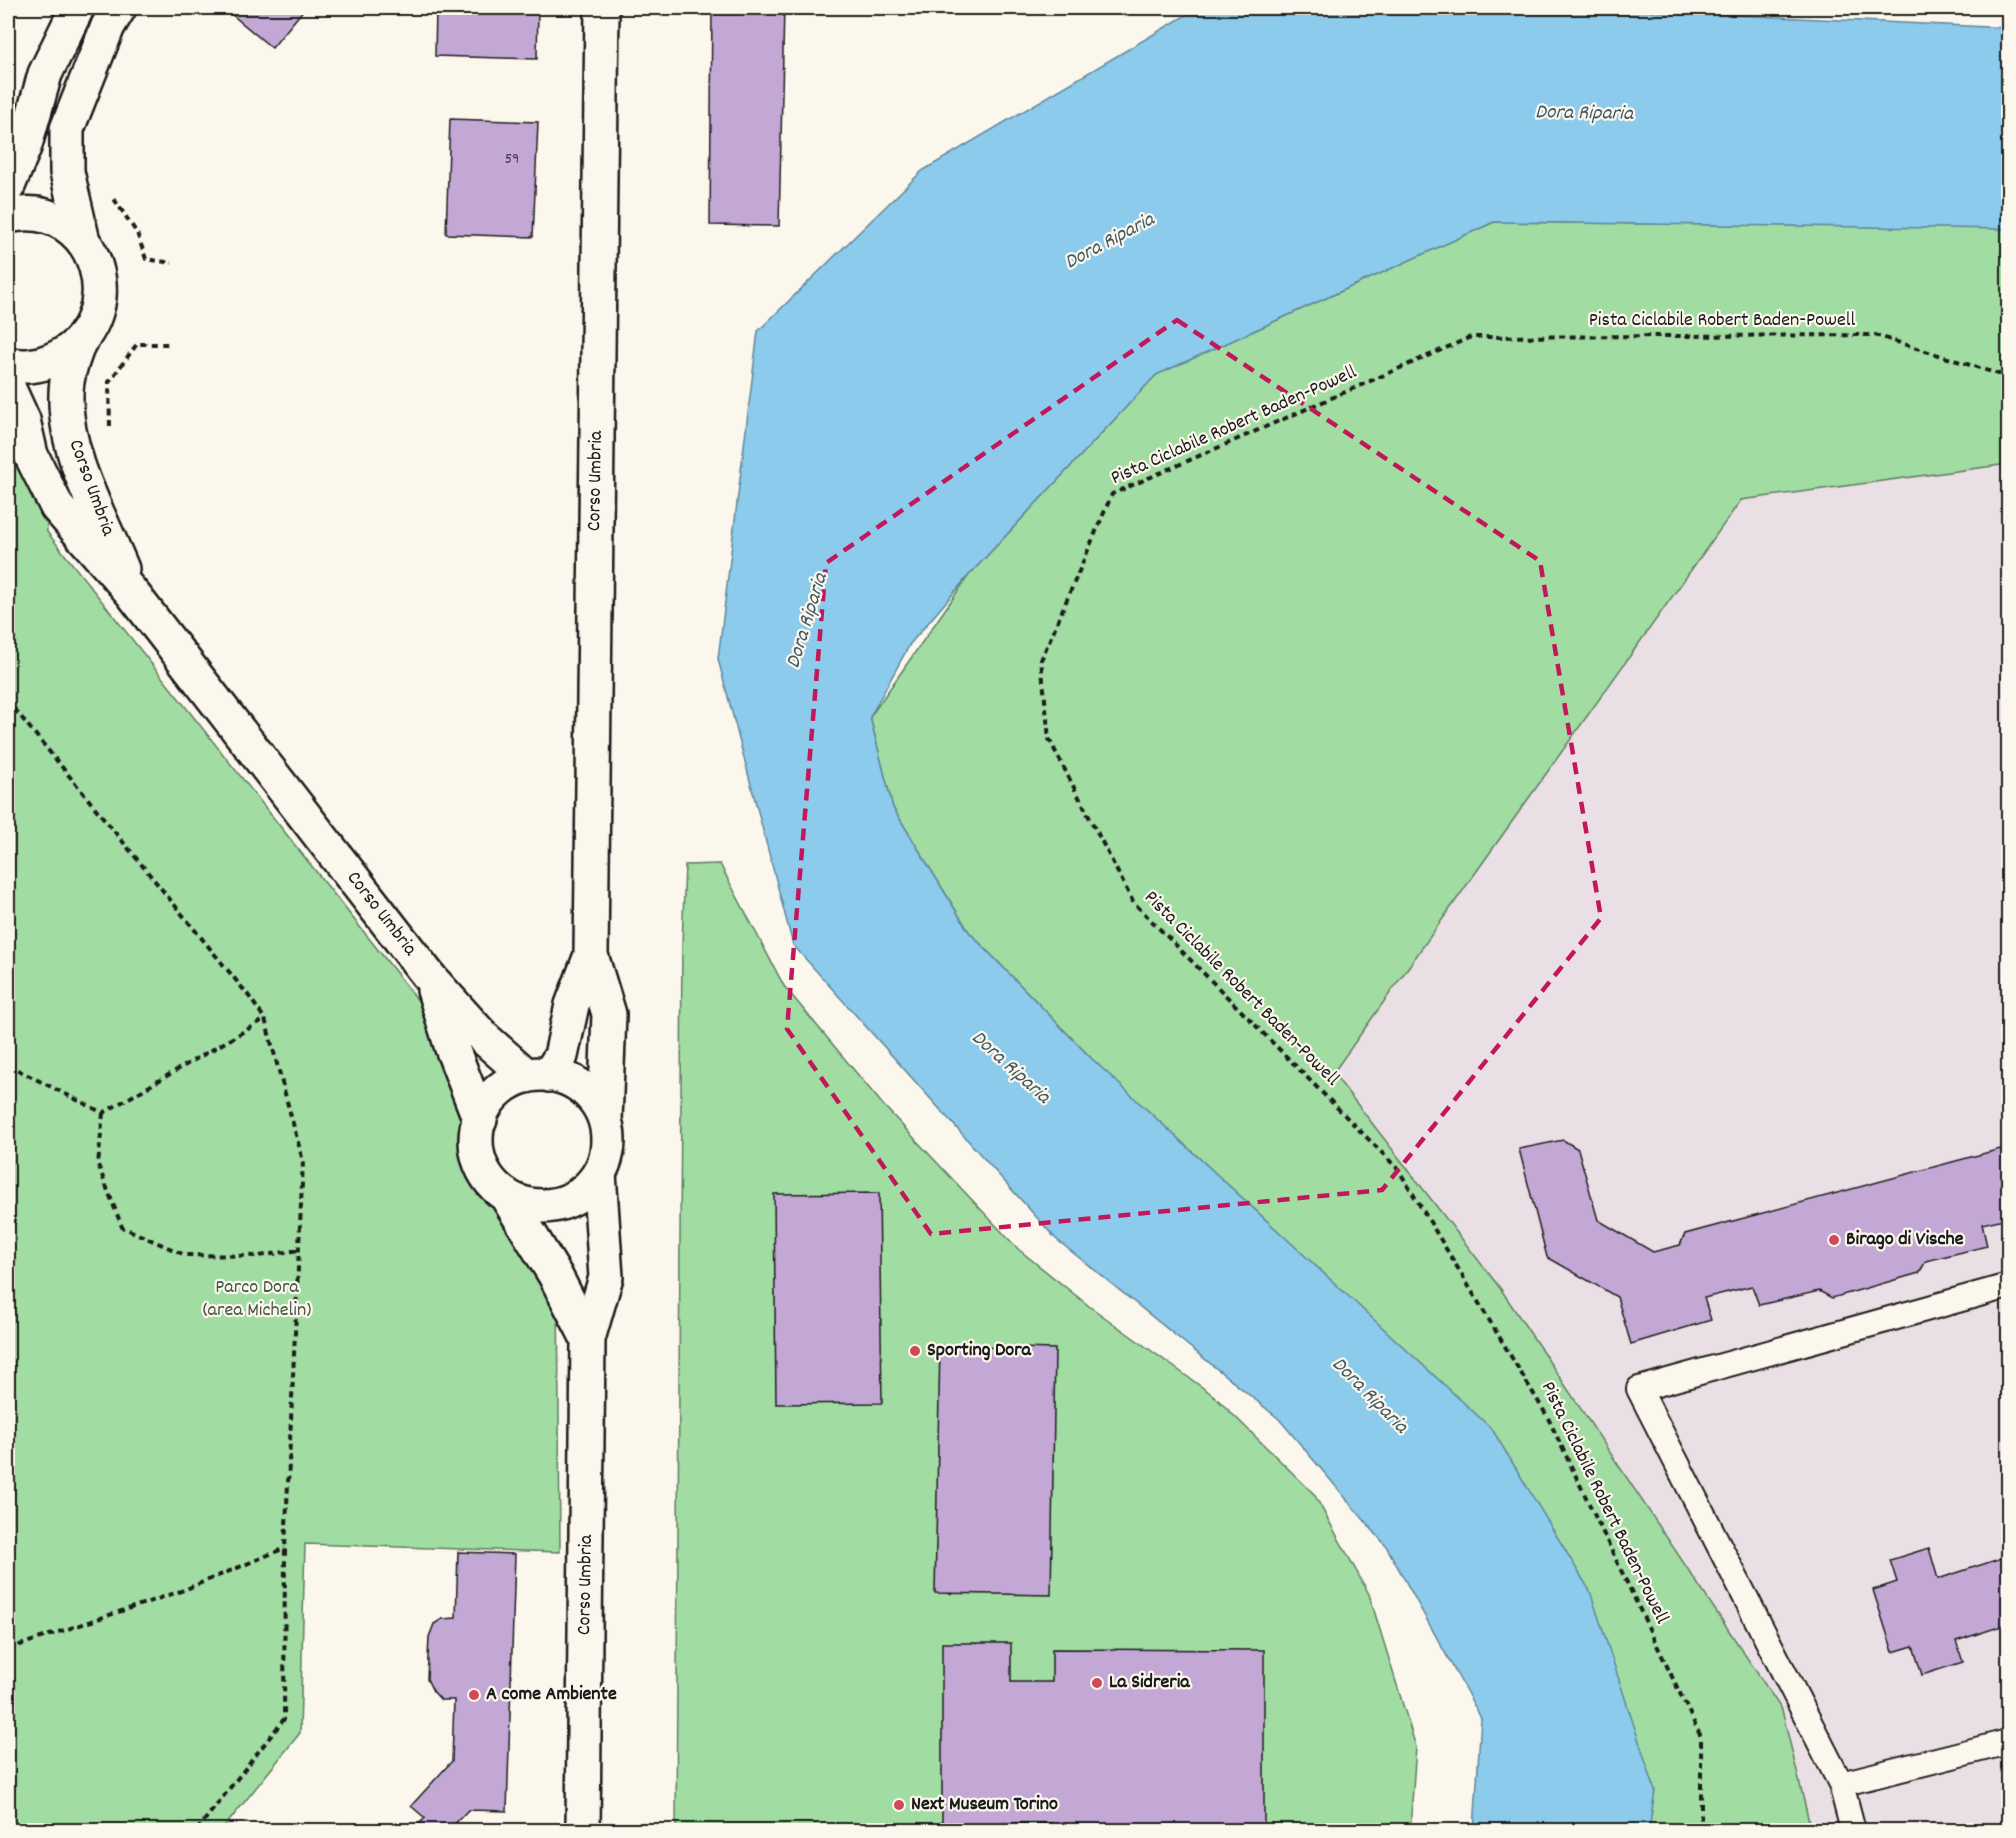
<svg xmlns="http://www.w3.org/2000/svg" width="2016" height="1838" viewBox="0 0 2016 1838" font-family="Dekko,sans-serif">
	<style>
		.built { fill: #eadfe5 }
		.green { fill: #a1dca3; stroke: #5e7c60; stroke-width: 1.5 }
		.water { fill: #8ccbec; stroke: #5f8599; stroke-width: 1.5 }
		.building { fill: #c3a8d6; stroke: #1c1c1c; stroke-width: 1.5 }
		.lines { fill: none; stroke-linecap: round; stroke-linejoin: round }
		.service-casing { stroke: #1c1c1c; stroke-width: 28 }
		.tertiary-casing { stroke: #1c1c1c; stroke-width: 38 }
		.path { stroke: #1c1c1c; stroke-width: 4; stroke-dasharray: 6 4.5; stroke-linecap: butt }
		.service { stroke: #fbf7ec; stroke-width: 24 }
		.tertiary { stroke: #fbf7ec; stroke-width: 33 }
		.marked { fill: none; stroke: #c2185b; stroke-width: 4.5; stroke-dasharray: 12 8; stroke-linejoin: round }
		.poi-dot { fill: #d1495b; stroke: #fbf7ec; stroke-width: 2 }
		.labels { text-anchor: middle; dominant-baseline: central; stroke-width: 4.5; stroke-linejoin: round; paint-order: stroke }
		.number-label { font-size: 16px; fill: #463f4a }
		.street-label { font-size: 20px; fill: #1c1c1c; stroke: #fbf7ec }
		.poi-label { font-size: 20px; font-weight: bold; fill: #1c1c1c; stroke: #fbf7ec; text-anchor: start }
		.park-label { font-size: 20px; fill: #445644; stroke: #fbf7ec }
		.water-label { font-size: 21px; font-style: italic; fill: #435965; stroke: #fbf7ec }
	</style>
	<rect width="100%" height="100%" fill="#fbf7ec"/>
	<filter id="ink" filterUnits="userSpaceOnUse"><feTurbulence type="fractalNoise" baseFrequency=".0167" numOctaves="2"/><feDisplacementMap in="SourceGraphic" scale="12" xChannelSelector="R" yChannelSelector="G"/><feConvolveMatrix kernelMatrix="1 2 1 2 8 2 1 2 1" color-interpolation-filters="sRGB"/></filter>
	<g filter="url(#ink)">
		<path class="built" d="M2008,464V1830H1811L1782,1710L1500,1288L1333,1073L1741,500Z"/>
		<path class="green" d="M1494,222L2008,228V464L1741,500L1333,1073L1500,1288L1782,1710L1811,1830H1646L1090,1057L969,932L893,808L870,717L969,575L1156,375Z
			M8,415L45,484L47,532L436,1023L461,1084L467,1158L479,1186L558,1284L560,1552L305,1544L300,1733L222,1830H8Z
			M720,864L784,986L884,1106L1018,1249L1089,1306L1213,1395L1314,1494L1369,1594L1416,1747L1410,1830H676L682,945L685,865Z"/>
		<path class="water" d="M1198,8H1588L2008,28V229L1494,222L1156,375L969,575L910,644L870,717L893,808L969,932L1090,1057L1492,1429L1590,1591L1655,1790L1649,1830H1474L1481,1718L1386,1546L1279,1419L1056,1239L793,945L718,659L758,331L922,171Z"/>
		<path class="building" d="M224,8H305L272,48Z
			M436,8H538L537,59L435,56Z
			M712,8H784L779,226L710,225Z
			M450,119L538,122L533,237L446,234Z
			M1563,1140L1578,1149L1598,1220L1653,1252L1680,1245L1685,1234L2008,1147V1218L1982,1224L1987,1246L1926,1261L1919,1273L1832,1298L1819,1291L1759,1305L1752,1286L1704,1298L1711,1320L1631,1344L1617,1297L1547,1257L1519,1149Z
			M879,1193L882,1403L776,1404L774,1194Z
			M940,1346L1055,1349L1051,1595L935,1593Z
			M1929,1548L1938,1579L2008,1556V1624L1956,1641L1963,1662L1922,1675L1913,1646L1893,1652L1873,1590L1897,1582L1890,1560Z
			M458,1552L515,1554L507,1811L468,1810L449,1830H413L425,1818L411,1806L452,1761L454,1700H441L433,1691L427,1679L429,1637L434,1624L442,1619L456,1618Z
			M942,1643H1011V1682H1052V1649L1264,1650V1830H1052V1823H1004V1830H942Z"/>
		<g class="lines">
			<defs>
				<path id="service" d="M1841,1784L2008,1742
					M1853,1830L1841,1784L1639,1389L2008,1286"/>
				<path id="tertiary" d="M602,8L591,955L609,1014L605,1120
					M8,186L25,145L45,74L77,8
					M8,216C98,195 137,323 52,360C39,366 21,368 8,364
					M82,237L67,172V129L108,26L119,8
					M78,345C72,361 66,377 66,394C64,454 100,515 122,569
					M8,387L23,420L31,455L57,507L132,593L431,979L485,1039L527,1076
					M434,990L452,1048L480,1120
					M476 1140a66 66 0 1 1 132 0a66 66 0 1 1-132 0Z
					M549,1075L561,1056L572,1005L591,955
					M506,1195L555,1275L588,1339
					M583,1830L588,1339L606,1277L599,1173"/>
			</defs>
			<use href="#service" class="service-casing"/>
			<use href="#tertiary" class="tertiary-casing"/>
			<path class="path" d="M114,199L137,233L146,259L172,263
				M110,426L109,382L137,344H168
				M8,701L248,995L265,1019L303,1161L285,1548L284,1719L197,1830
				M8,1065L103,1113L265,1019
				M103,1113L98,1165L122,1227L185,1255L259,1256L299,1250
				M8,1647L20,1645L184,1590L285,1548
				M1701,1830V1737L1547,1416L1398,1169L1133,902L1049,739L1041,660L1112,494L1471,337L1875,335L2008,377"/>
			<use href="#service" class="service"/>
			<use href="#tertiary" class="tertiary"/>
		</g>
	</g>
	<path class="marked" d="M1177,320L1540,561L1601,918L1382,1190L931,1234L787,1029L826,563Z"/>
	<g class="poi-dot">
		<circle cx="1834" cy="1240" r="6"/>
		<circle cx="915" cy="1351" r="6"/>
		<circle cx="1097" cy="1683" r="6"/>
		<circle cx="474" cy="1695" r="6"/>
		<circle cx="899" cy="1805" r="6"/>
	</g>
	<g class="labels">
		<g class="number-label">
			<text x="512" y="159">59</text>
		</g>
		<g class="street-label">
			<text x="1722" y="321">Pista Ciclabile Robert Baden-Powell</text>
			<text transform="translate(1234 426) rotate(-24)">Pista Ciclabile Robert Baden-Powell</text>
			<text transform="translate(596 481) rotate(-89)">Corso Umbria</text>
			<text transform="translate(91 488) rotate(70)">Corso Umbria</text>
			<text transform="translate(381 914) rotate(52)">Corso Umbria</text>
			<text transform="translate(1241 989) rotate(45)">Pista Ciclabile Robert Baden-Powell</text>
			<text transform="translate(1604 1503) rotate(64)">Pista Ciclabile Robert Baden-Powell</text>
			<text transform="translate(586 1585) rotate(-89)">Corso Umbria</text>
		</g>
		<g class="poi-label">
			<text x="1846" y="1240">Birago di Vische</text>
			<text x="927" y="1351">Sporting Dora</text>
			<text x="1109" y="1683">La Sidreria</text>
			<text x="486" y="1695">A come Ambiente</text>
			<text x="911" y="1805">Next Museum Torino</text>
		</g>
		<g class="park-label">
			<text x="257" y="1288">Parco Dora<tspan x="257" dy="23">(area Michelin)</tspan></text>
		</g>
		<g class="water-label">
			<text transform="translate(1584 114) rotate(1)">Dora Riparia</text>
			<text transform="translate(1110 242) rotate(-28)">Dora Riparia</text>
			<text transform="translate(808 621) rotate(-73)">Dora Riparia</text>
			<text transform="translate(1010 1068) rotate(42)">Dora Riparia</text>
			<text transform="translate(1369 1396) rotate(45)">Dora Riparia</text>
		</g>
	</g>
	<rect width="2016" height="1838" fill="none" stroke="#fbf7ec" stroke-width="30"/>
	<rect x="15" y="15" width="1986" height="1808" fill="none" stroke="#1c1c1c" stroke-width="2" filter="url(#ink)"/>
</svg>
